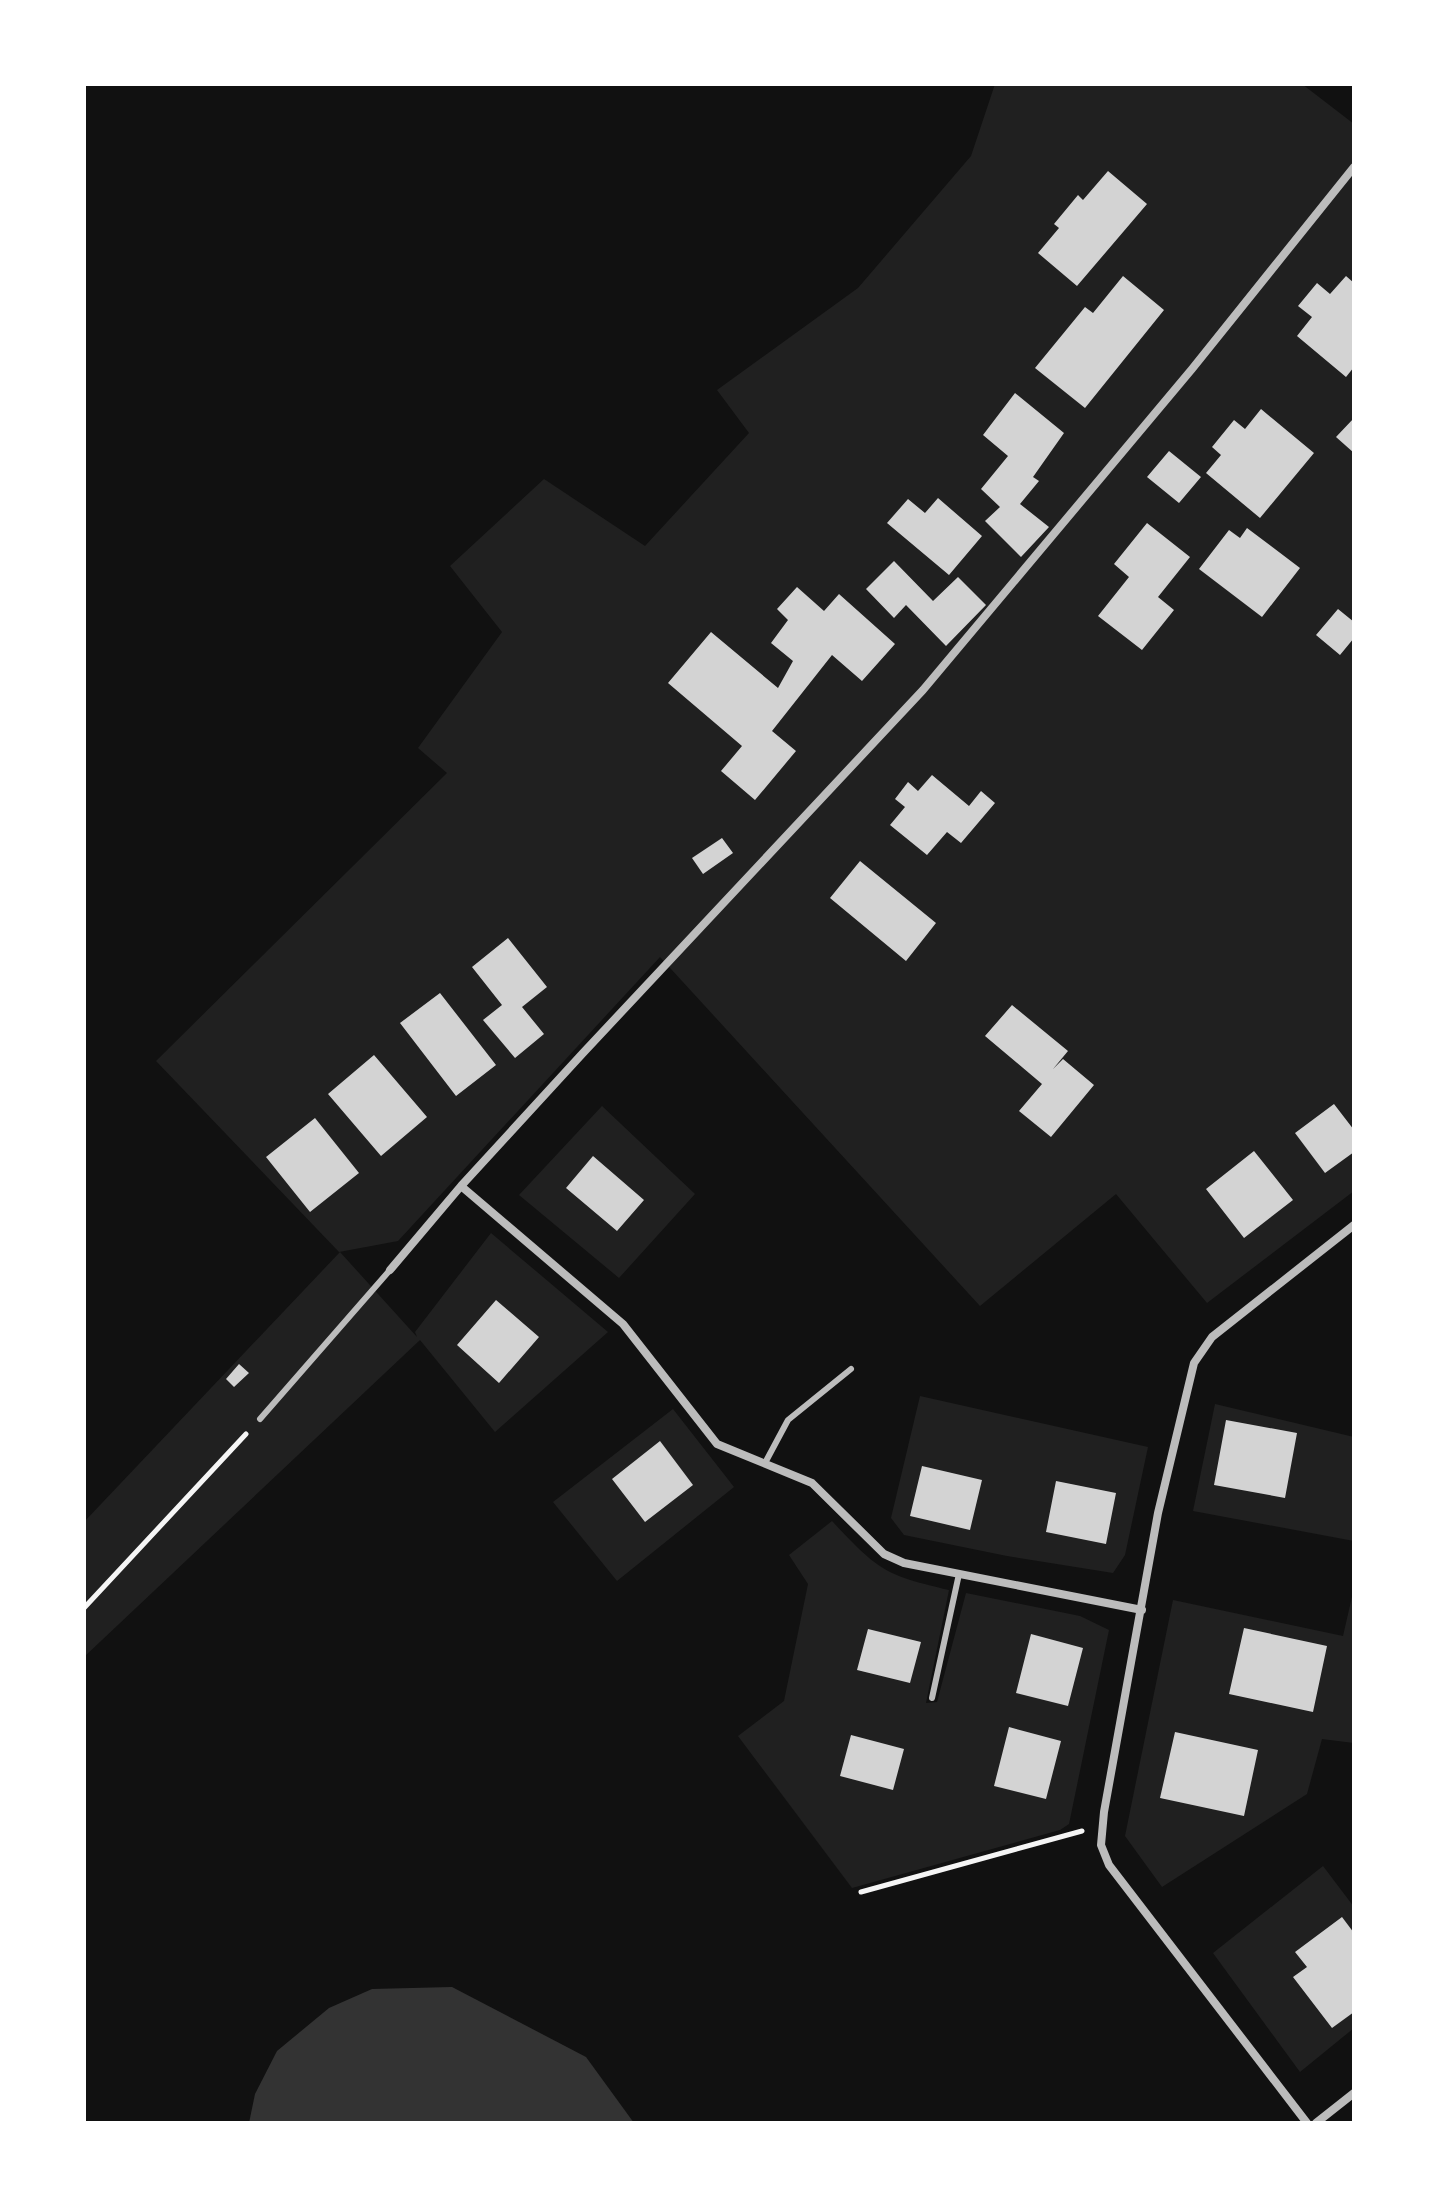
<svg xmlns="http://www.w3.org/2000/svg" width="1438" height="2207" viewBox="0 0 1438 2207" font-family="Signika,sans-serif">
	<style>
		.green { fill: #202020 }
		.water { fill: #333 }
		.building { fill: #d3d3d3 }
		.lines { fill: none; stroke-linecap: round; stroke-linejoin: round }
		.path { stroke: #f5f5f5; stroke-width: 5 }
		.service { stroke: #bcbcbc; stroke-width: 6 }
		.minor { stroke: #bcbcbc; stroke-width: 8 }
	</style>
	<rect width="100%" height="100%" fill="#111"/>
	<path class="green" d="M995,84H1302L1354,124V1191L1207,1303L1116,1194L980,1306L660,957L398,1241L339,1252L156,1061L447,773L418,748L502,632L450,566L544,479L645,546L749,433L717,390L858,288L971,156Z
		M602,1106L695,1194L619,1278L519,1195Z
		M491,1233L608,1332L495,1432L420,1340L84,1657V1522L340,1252L417,1337L415,1332Z
		M920,1396L1148,1447L1125,1555L1113,1573L1007,1556L904,1535L891,1518Z
		M1215,1404L1354,1437V1541L1193,1511Z
		M673,1409L734,1487L617,1581L553,1502Z
		M832,1521C878,1570 884,1575 949,1590L926,1703L937,1702L966,1593L1080,1616L1109,1630L1069,1824L1060,1830L852,1888L738,1736L784,1701L808,1584L789,1555Z
		M1354,1588V1743L1322,1739L1307,1794L1162,1887L1125,1836L1173,1600L1343,1636Z
		M1323,1866L1354,1907V2028L1300,2072L1213,1953Z"/>
	<path class="water" d="M452,1987L586,2057L634,2123H249L255,2094L277,2051L329,2008L372,1989Z"/>
	<path class="building" d="M1108,171L1147,204L1077,286L1038,253L1059,228L1054,224L1078,195L1083,200Z
		M1123,276L1164,310L1085,408L1035,368L1085,307L1093,313Z
		M1346,276L1354,283V367L1346,377L1297,336L1312,317L1298,306L1317,283L1330,294Z
		M1015,393L1064,433L1033,477L1039,481L1020,504L1049,527L1021,557L985,521L1000,507L981,489L1008,456L983,435Z
		M1261,409L1314,453L1260,518L1206,473L1221,455L1212,447L1234,420L1245,429Z
		M1354,418V453L1336,437Z
		M1169,451L1201,477L1179,503L1147,477Z
		M938,498L982,536L949,575L887,523L908,499L925,513Z
		M1147,523L1190,557L1158,597L1174,610L1142,650L1098,616L1129,577L1114,564Z
		M1247,528L1300,568L1262,617L1199,569L1229,530L1240,538Z
		M894,561L933,601L958,577L986,605L946,646L906,605L894,618L866,589Z
		M797,587L824,611L839,594L895,644L862,681L832,655L772,731L796,751L755,800L721,771L742,746L668,683L711,632L778,688L793,661L771,643L788,620L777,609Z
		M1338,609L1354,622V638L1340,655L1316,635Z
		M932,775L969,806L981,791L995,803L961,843L947,832L927,855L890,825L905,807L895,799L908,782L918,791Z
		M722,838L733,853L703,874L692,858Z
		M860,861L936,923L906,961L830,898Z
		M508,938L547,987L522,1007L544,1034L515,1058L483,1020L502,1005L472,967Z
		M440,993L496,1065L456,1096L400,1023Z
		M1012,1005L1068,1051L1053,1069L1063,1059L1094,1085L1051,1137L1019,1111L1042,1084L985,1036Z
		M374,1055L427,1117L381,1156L328,1094Z
		M1334,1104L1354,1130V1152L1325,1173L1295,1133Z
		M315,1118L359,1173L310,1212L266,1157Z
		M1254,1151L1293,1200L1244,1238L1206,1189Z
		M593,1156L644,1200L617,1231L566,1188Z
		M496,1300L539,1337L499,1383L457,1345Z
		M239,1364L249,1373L234,1387L226,1379Z
		M1226,1420L1297,1433L1285,1498L1214,1485Z
		M660,1441L693,1485L645,1522L612,1479Z
		M922,1466L982,1480L970,1530L910,1516Z
		M1056,1481L1116,1493L1106,1544L1046,1532Z
		M1244,1628L1327,1646L1313,1712L1229,1694Z
		M868,1629L921,1642L910,1683L857,1670Z
		M1031,1634L1083,1648L1068,1706L1016,1693Z
		M1009,1727L1061,1741L1046,1799L994,1786Z
		M1175,1732L1258,1750L1244,1816L1160,1798Z
		M851,1735L904,1749L893,1790L840,1776Z
		M1342,1917L1354,1933V2012L1332,2028L1293,1977L1307,1967L1295,1952Z"/>
	<g class="lines">
		<path class="path" d="M84,1608L246,1434
			M861,1892L1082,1831"/>
		<path class="service" d="M260,1419L390,1270
			M765,1463L788,1420L851,1369
			M932,1698L959,1574"/>
		<path class="minor" d="M461,1186L623,1324L717,1444L812,1483L884,1554L904,1563L1142,1610
			M390,1270L461,1186L583,1053L923,690L1192,369L1354,167
			M1307,2123L1109,1865L1101,1845L1104,1812L1158,1513L1194,1363L1212,1337L1354,1225
			M1316,2123L1354,2093"/>
	</g>
	<rect width="1438" height="2207" fill="none" stroke="#ffffff" stroke-width="172"/>
</svg>
